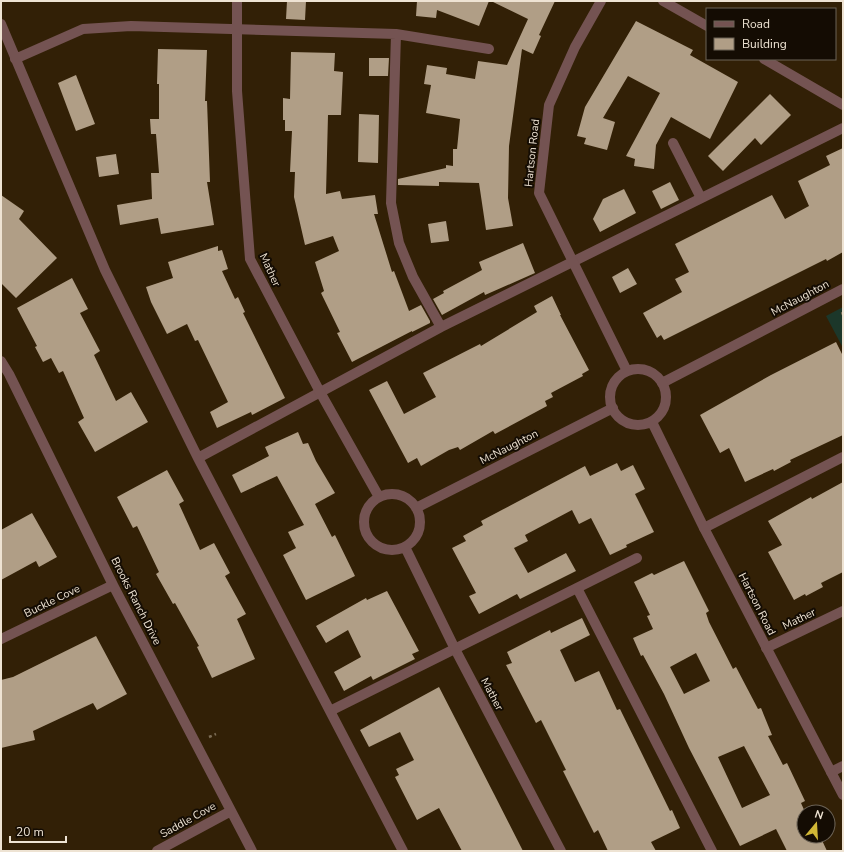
<svg xmlns="http://www.w3.org/2000/svg" width="844" height="852" viewBox="0 0 844 852" font-family="'Nunito Sans',sans-serif">
	<style>
		.green { fill: #1c372a }
		.building { fill: #b09e86; fill-rule: evenodd }
		.lines { fill: none; stroke-linecap: round; stroke-linejoin: round }
		.path { stroke: #7b6c55; stroke-width: 2.5; stroke-dasharray: 3 3; stroke-linecap: butt }
		.service { stroke: #745352; stroke-width: 10 }
		.minor { stroke: #745352; stroke-width: 10 }
		.tertiary { stroke: #745352; stroke-width: 10 }
		.labels { text-anchor: middle; dominant-baseline: central; stroke-width: 4; stroke-linejoin: round; paint-order: stroke }
		.street-label { font-size: 11px; fill: #eee3d3; stroke: #140c03 }
	</style>
	<rect width="100%" height="100%" fill="#322006"/>
	<path class="green" d="M843,307V348L826,316Z"/>
	<path class="building" d="M287,1H306L305,20L286,19Z
		M417,1H489L479,26L437,10L436,18L416,16Z
		M491,1H555L539,35L541,36L533,54L522,49L509,146L508,198L513,226L486,230L479,183L439,182V186L398,185V179L446,168V165L453,166V149H457L460,119L426,113L431,85L424,84L427,65L447,68L446,74L475,79L478,61L507,65L528,19Z
		M636,21L693,50L690,55L738,82L710,139L671,117L656,145L654,169L634,166L635,159L626,156L660,93L628,76L603,118L615,122L607,150L584,144L586,138L577,136L585,107Z
		M158,49L207,50L205,101H207L210,182H207L214,225L161,234L158,218L120,225L117,205L152,199L151,173H159L156,134H151L150,119H159V84H157Z
		M291,52L335,53L334,71L343,72L341,115H328L326,194L340,191L342,199L375,195L378,214H374L392,272L394,271L409,311L421,305L430,321V323L412,332V331L352,362L337,333L340,332L321,293L324,291L315,262L339,251L333,236L305,245L294,197L295,172H290L292,131H285V120H283V98L290,99Z
		M369,58H389L388,76H369Z
		M76,75L95,124L76,131L58,83Z
		M770,94L791,115L761,145L755,138L723,171L708,156Z
		M359,114L379,115L378,163L358,162Z
		M843,148V252L827,261L826,259L664,340L661,335L657,338L643,313L682,292L675,279L689,272L675,244L772,195L785,219L809,206L798,181L830,165L826,156Z
		M116,154L119,174L99,177L96,157Z
		M670,182L679,200L661,209L652,191Z
		M624,189L636,213L600,232L593,219L603,199Z
		M1,195L24,211L19,219L57,258L16,298L1,283Z
		M446,221L449,241L431,243L428,224Z
		M523,243L535,273L485,295L484,292L442,315L433,299L444,293L443,291L482,270L479,262Z
		M218,246V251L222,250L228,269L222,271L235,299L238,297L245,312L243,313L285,398L252,415L251,412L217,428L210,412L228,402L198,340L195,341L187,324L167,334L151,302L146,287L173,278L168,262Z
		M628,268L637,284L620,293L612,277Z
		M72,278L88,309L80,313L100,351L94,355L116,401L131,392L148,422L95,452L78,422L84,418L63,371L59,373L51,358L43,362L35,347L37,346L17,308Z
		M552,296L561,315H560L589,370L582,374L583,376L551,393L553,397L545,401L547,406L495,434L493,431L460,450L458,447L449,450L421,466L417,458L408,463L369,390L387,381L404,414L436,397L423,373L480,344L481,346L537,312L534,306Z
		M836,342L843,356V435L790,460L791,462L774,471L773,469L745,482L729,448L720,453L700,415L771,375Z
		M298,432L303,444L308,443L316,461L335,493L315,504L332,537L335,535L355,576L306,600L283,555L296,548L288,532L304,525L277,476L241,493L232,475L269,456L265,447Z
		M617,463L621,471L633,465L645,489L635,494L654,532L626,545L627,547L610,555L591,518L579,524L572,510L525,535L528,541L514,548L528,573L566,553L576,571L520,599L517,594L479,614L469,596L476,593L452,548L466,541L463,536L483,525L481,521L585,466L590,476Z
		M167,470L184,501L179,504L200,550L214,543L230,573L225,576L246,614L237,619L255,659L212,678L197,647L199,646L175,603L173,604L156,574L159,572L137,526L133,528L117,497Z
		M843,482V572L821,583L823,587L806,596L805,594L794,600L768,552L782,545L768,521L811,497L812,499Z
		M32,513L57,557L39,567L36,561L1,580V530Z
		M684,561L709,611L706,613L709,622L733,669L736,667L758,709L761,708L772,735L768,736L783,765L787,763L805,801L801,803L805,812L804,836H820L827,851H787L776,829L740,846L689,748L664,694L643,655L641,656L633,638L653,629L647,616L650,615L634,582L652,573L654,575ZM696,653L710,681L684,694L670,667ZM744,746L770,795L742,808L718,757Z
		M387,591L419,651L412,654L415,659L373,680L371,676L344,691L334,672L361,657L348,630L326,643L316,626L366,598L367,600Z
		M582,618L590,635L560,650L575,682L599,671L617,710L620,709L670,811L672,810L680,828L651,842L656,851H608L598,830L594,833L563,771L566,770L541,720L536,723L506,665L512,663L507,652L550,630L551,633Z
		M96,636L127,694L97,710L93,703L33,731L35,740L1,748V680L13,677Z
		M439,687L494,794L523,851H462L439,808L417,820L395,777L399,775L396,769L414,760L400,732L369,747L360,730Z"/>
	<g class="lines">
		<path class="path" d="M842,312L843,315
			M209,737L216,734"/>
		<path class="service" d="M1,24L105,270L198,458L403,851
			M396,34L391,203L399,243L413,277L441,327
			M15,59L83,29L131,26L396,34L489,49
			M673,143L701,198
			M198,458L441,327L843,128
			M704,528L843,457
			M577,588L712,851
			M330,711L637,558
			M831,772L843,766"/>
		<path class="minor" d="M237,1V91L250,259L320,392L379,497
			M663,1L707,26
			M764,59L843,105
			M1,361L9,374L113,585L252,851
			M662,383L843,289
			M364 522a28 28 0 1 1 56 0a28 28 0 1 1-56 0Z
			M416,508L613,408
			M405,547L455,649L561,851
			M1,639L113,585
			M766,648L843,611
			M157,851L231,811"/>
		<path class="tertiary" d="M601,1L575,47L549,105L539,193L627,371
			M610 397a28 28 0 1 1 56 0a28 28 0 1 1-56 0Z
			M652,422L704,528L843,795"/>
	</g>
	<g class="labels">
		<g class="street-label">
			<text transform="translate(532 153) rotate(-84)">Hartson Road</text>
			<text transform="translate(270 270) rotate(65)">Mather</text>
			<text transform="translate(800 298) rotate(-28)">McNaughton</text>
			<text transform="translate(509 447) rotate(-27)">McNaughton</text>
			<text transform="translate(52 601) rotate(-26)">Buckle Cove</text>
			<text transform="translate(136 601) rotate(63)">Brooks Ranch Drive</text>
			<text transform="translate(757 604) rotate(63)">Hartson Road</text>
			<text transform="translate(799 619) rotate(-26)">Mather</text>
			<text transform="translate(492 694) rotate(62)">Mather</text>
			<text transform="translate(188 820) rotate(-29)">Saddle Cove</text>
		</g>
	</g>
	<rect width="844" height="852" fill="none" stroke="#eee3d3" stroke-width="4"/>
	<rect x="706" y="8" width="130" height="52" fill="#140c03" stroke="#6b6256"/>
	<rect x="714" y="21" width="20" height="6" fill="#745352" stroke="#6b6256"/>
	<text x="742" y="28" font-size="12" fill="#eee3d3">Road</text>
	<rect x="714" y="38" width="20" height="12" fill="#b09e86" stroke="#6b6256"/>
	<text x="742" y="48" font-size="12" fill="#eee3d3">Building</text>
	<g transform="translate(816 824) rotate(18)"><circle r="19" fill="#140c03" stroke="#6b6256"/>
	<path d="M0-3L7 15L0 10L-7 15Z" fill="#d1b736"/>
	<text y="-6" font-size="11" font-weight="bold" text-anchor="middle" fill="#eee3d3">N</text>
	</g>
	<path d="M10 836v6h56v-6" fill="none" stroke="#eee3d3" stroke-width="2"/>
	<text x="16" y="836" font-size="12" fill="#eee3d3" stroke="#140c03" stroke-width="3" paint-order="stroke">20 m</text>
</svg>
